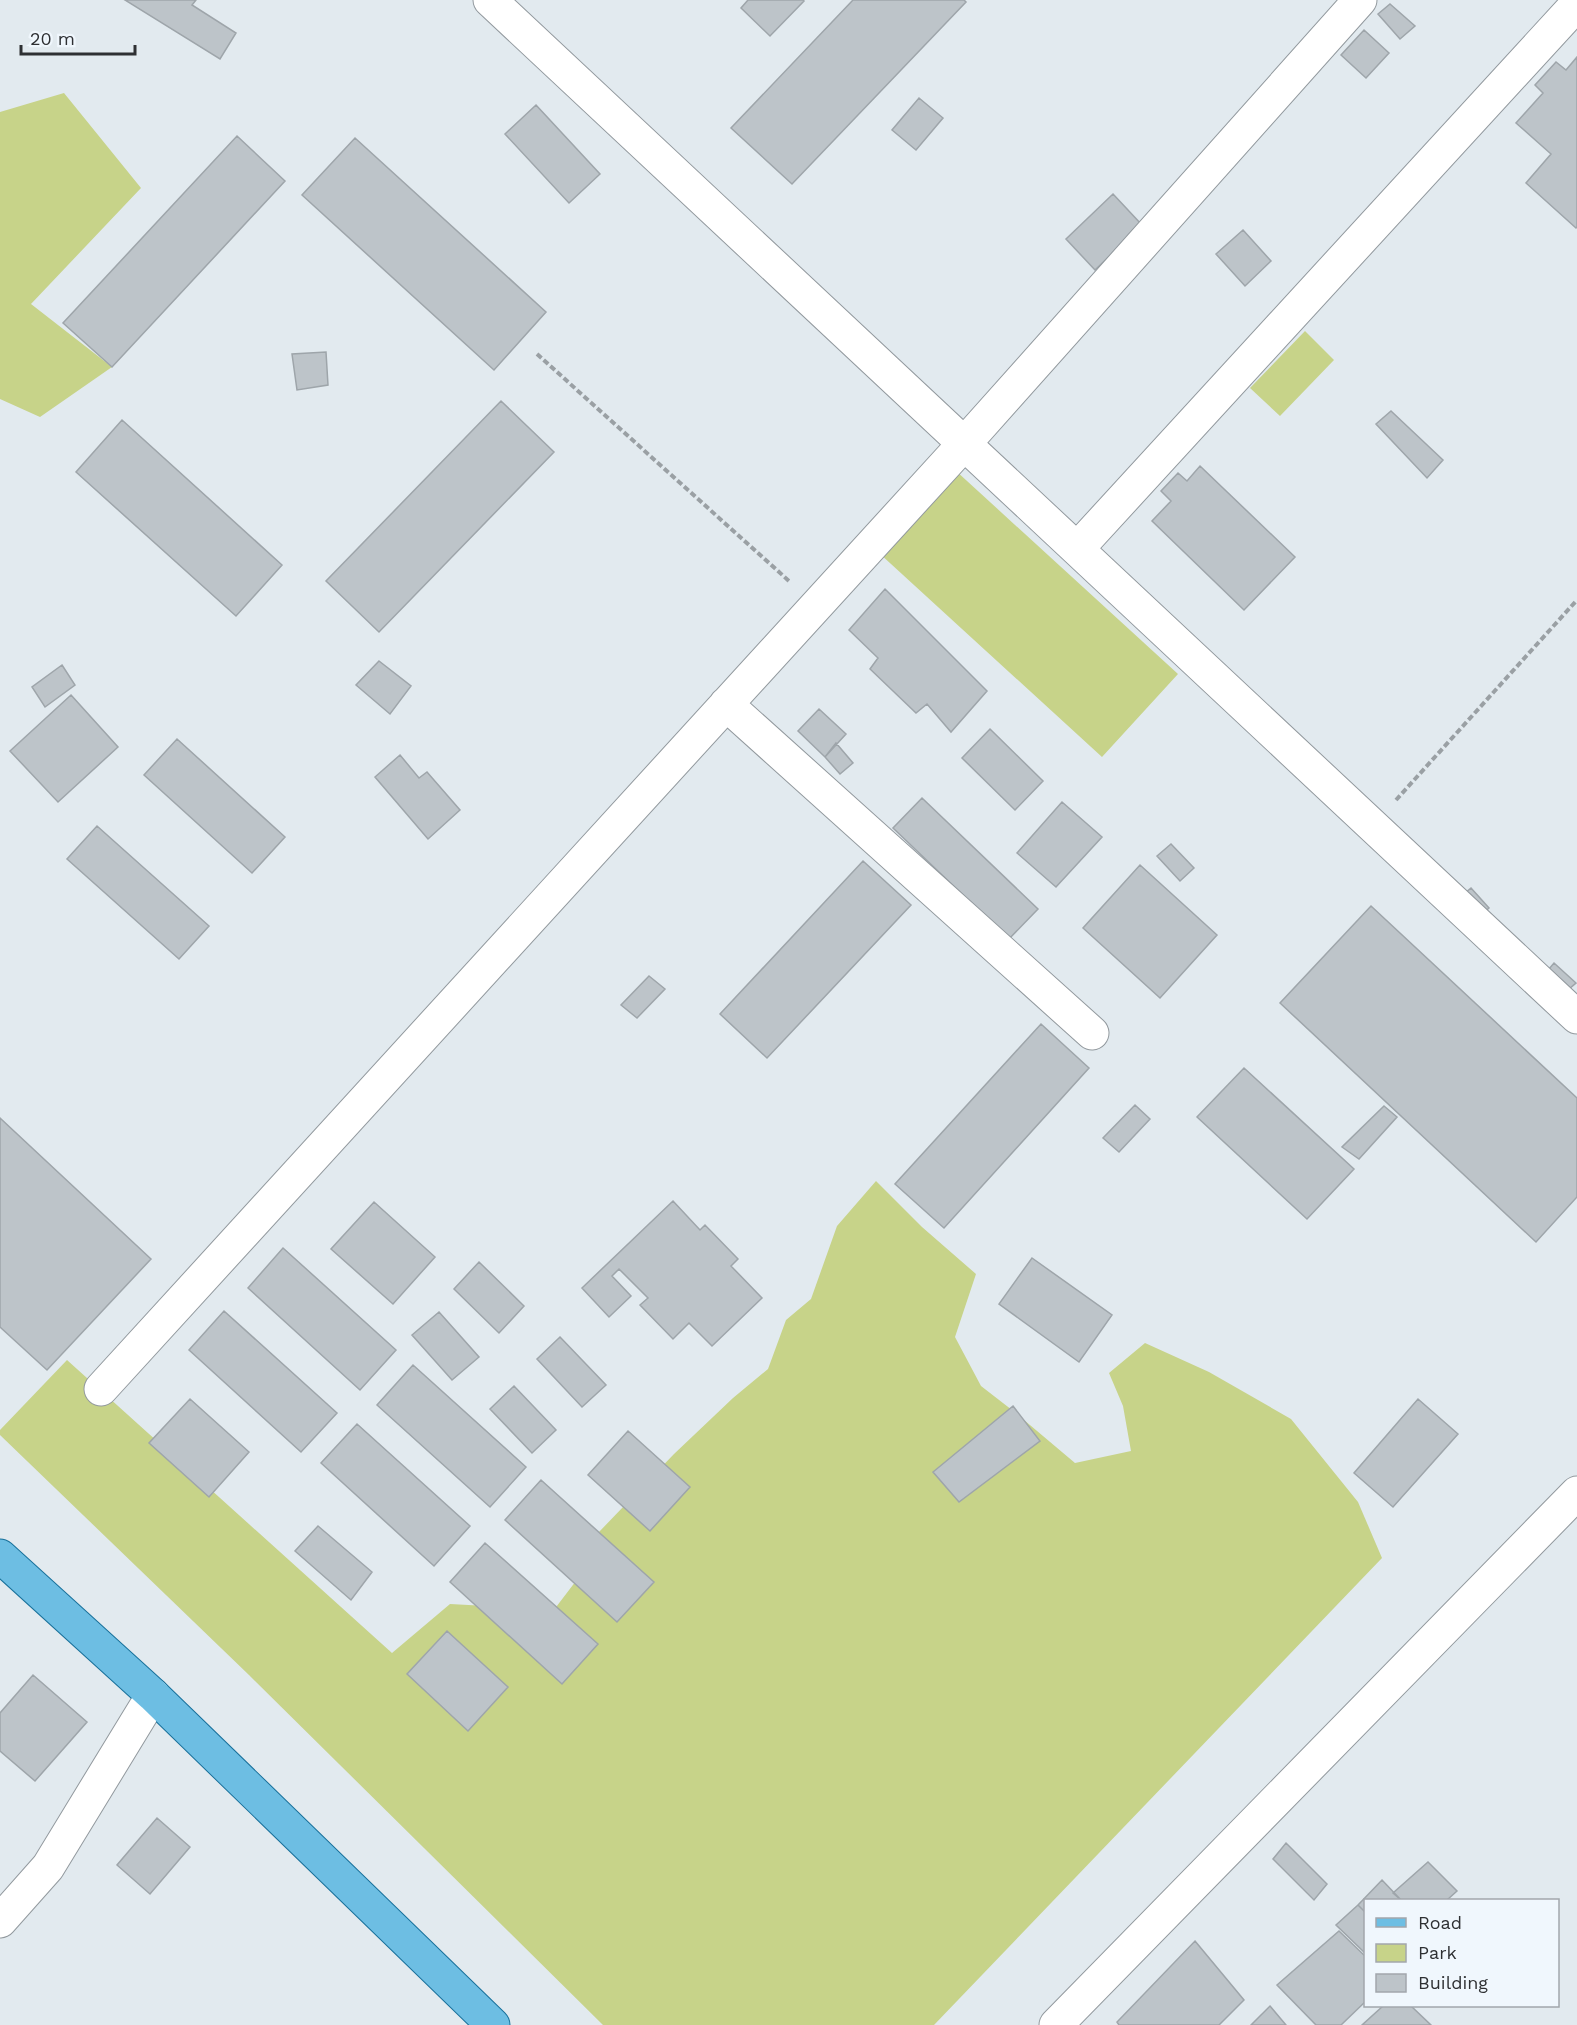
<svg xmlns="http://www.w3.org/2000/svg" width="1577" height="2025" viewBox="0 0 1577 2025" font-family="'Work Sans',sans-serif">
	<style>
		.green { fill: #c7d389 }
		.building { fill: #bdc4c9; stroke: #9ea5aa; stroke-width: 1.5 }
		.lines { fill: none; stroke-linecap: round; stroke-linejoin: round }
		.minor-casing { stroke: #92999e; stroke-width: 35 }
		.major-casing { stroke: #18709a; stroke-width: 35 }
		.path { stroke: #9aa0a4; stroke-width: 4; stroke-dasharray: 6 3; stroke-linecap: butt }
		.minor { stroke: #fff; stroke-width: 33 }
		.major { stroke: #6dbee3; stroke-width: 33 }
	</style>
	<rect width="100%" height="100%" fill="#e2eaef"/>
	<path class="green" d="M64,93L141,188L31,304L112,367L40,417L0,399V112Z
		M1305,331L1334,360L1280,416L1250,388Z
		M955,470L1178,674L1102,757L879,553Z
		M876,1181L922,1227L976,1274L955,1337L981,1386L1012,1410L1075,1463L1131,1451L1123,1406L1109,1373L1145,1343L1209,1372L1291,1419L1358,1502L1382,1558L934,2025H603L249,1675L0,1435V1430L67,1360L392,1653L450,1604L487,1606L550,1615L595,1556L599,1532L674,1454L733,1398L768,1369L786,1320L811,1299L837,1226Z"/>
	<path class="building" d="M125,0H196L192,5L236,33L220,59Z
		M748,0H803L804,1L770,36L741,8Z
		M853,0H964L966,2L792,184L731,128Z
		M1390,4L1415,26L1400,39L1378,14Z
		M1364,30L1389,53L1366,78L1341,55Z
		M1577,57V227L1576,228L1526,183L1551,154L1516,123L1543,93L1535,85L1556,62L1566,70Z
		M919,98L943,118L916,150L892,130Z
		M536,105L600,174L569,203L505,134Z
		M237,136L285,181L112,367L63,323Z
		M355,138L546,312L494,370L302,195Z
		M1113,194L1142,225L1095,270L1066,239Z
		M1243,230L1271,261L1245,286L1216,254Z
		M326,352L328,385L297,390L292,354Z
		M501,401L554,452L379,632L326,581Z
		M1391,411L1443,460L1427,478L1376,424Z
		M122,420L282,565L236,616L76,472Z
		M1200,466L1295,557L1244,610L1152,521L1171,501L1161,491L1178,473L1187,481Z
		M885,589L987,691L951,732L927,704L916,713L870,669L878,658L849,630Z
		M379,661L411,686L390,714L356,685Z
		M62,665L75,685L45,707L32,687Z
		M71,695L118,747L58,802L10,751Z
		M819,709L846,734L825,757L798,731Z
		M990,729L1043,781L1015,810L962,758Z
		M177,739L285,837L252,873L144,775Z
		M836,743L853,763L840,774L825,757Z
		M400,755L419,778L427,772L460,810L428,839L375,777Z
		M922,798L1038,909L1009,939L893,828Z
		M1062,802L1102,837L1056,887L1017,853Z
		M97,826L209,926L179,959L67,859Z
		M1171,844L1194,868L1180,881L1157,856Z
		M863,861L911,905L767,1058L720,1014Z
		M1140,865L1217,935L1160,998L1083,928Z
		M1471,888L1489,908L1476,920L1458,899Z
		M1371,906L1577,1098V1197L1536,1242L1280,1003Z
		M1554,963L1576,983L1563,994L1543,976Z
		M649,976L665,989L637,1018L621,1005Z
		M1041,1024L1089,1068L944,1228L895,1184Z
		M1244,1068L1354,1169L1307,1219L1197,1117Z
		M1135,1105L1150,1119L1119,1152L1103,1138Z
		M1384,1106L1397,1117L1359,1159L1342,1147Z
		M0,1118L151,1259L47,1370L0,1327Z
		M673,1201L700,1230L705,1225L738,1259L731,1266L762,1298L712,1346L689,1323L673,1339L640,1305L648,1298L619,1269L612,1276L631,1296L609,1317L582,1288Z
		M374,1202L435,1257L393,1304L331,1249Z
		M283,1248L396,1350L360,1390L248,1288Z
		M1032,1258L1112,1315L1079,1362L999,1304Z
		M479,1262L524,1306L499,1333L454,1289Z
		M224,1311L337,1413L301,1452L189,1350Z
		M439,1312L479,1357L452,1380L412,1335Z
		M560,1337L606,1385L582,1407L537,1359Z
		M413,1365L526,1467L490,1507L377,1405Z
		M514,1386L556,1430L532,1453L490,1409Z
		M190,1399L249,1452L209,1497L149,1443Z
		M1418,1399L1458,1434L1393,1507L1354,1473Z
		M1013,1406L1040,1441L959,1502L933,1472Z
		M357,1424L470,1526L434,1566L321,1463Z
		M628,1431L690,1487L650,1531L588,1475Z
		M541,1480L654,1582L617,1622L505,1520Z
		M318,1526L372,1572L351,1600L295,1551Z
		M485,1543L598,1644L562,1684L450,1582Z
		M447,1631L508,1687L468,1731L407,1674Z
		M33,1675L87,1722L35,1781L0,1751V1713Z
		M157,1818L190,1847L150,1894L117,1865Z
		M1286,1843L1327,1884L1314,1900L1273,1859Z
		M1428,1862L1457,1891L1447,1900H1401L1393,1893Z
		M1382,1880L1401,1900H1366V1913L1358,1905Z
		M1358,1905L1366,1913V1954L1336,1925Z
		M1339,1931L1366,1957V2001L1341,2025H1316L1277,1985Z
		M1195,1941L1244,2000L1219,2025H1119L1117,2022Z
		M1270,2006L1286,2025H1251Z
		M1383,2006H1411L1431,2025H1362Z"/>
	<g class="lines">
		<defs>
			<path id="minor" d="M490,0L1577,1017
				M1077,549L1577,4
				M726,704L1092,1033
				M101,1389L964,444L1360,0
				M0,1921L48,1867L153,1695
				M1056,2025L1577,1493"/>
			<path id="major" d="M0,1556L153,1695L493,2025"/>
		</defs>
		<use href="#minor" class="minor-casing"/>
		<use href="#major" class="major-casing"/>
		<path class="path" d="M537,354L789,581
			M1396,800L1577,600"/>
		<use href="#minor" class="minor"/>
		<use href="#major" class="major"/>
	</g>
	<rect x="1364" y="1899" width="195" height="108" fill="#f0f7fd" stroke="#a2a7ac" stroke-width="1.5"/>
	<rect x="1376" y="1918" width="30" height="9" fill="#6dbee3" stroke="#a2a7ac" stroke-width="1.5"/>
	<text x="1418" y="1929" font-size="18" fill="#2e3033">Road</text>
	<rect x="1376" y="1944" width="30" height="18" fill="#c7d389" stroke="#a2a7ac" stroke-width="1.5"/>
	<text x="1418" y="1959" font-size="18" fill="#2e3033">Park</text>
	<rect x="1376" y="1974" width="30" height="18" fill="#bdc4c9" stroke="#a2a7ac" stroke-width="1.5"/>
	<text x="1418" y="1989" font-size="18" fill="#2e3033">Building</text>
	<path d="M21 45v9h114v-9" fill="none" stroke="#2e3033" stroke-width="3"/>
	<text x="30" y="45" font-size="18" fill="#2e3033" stroke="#f0f7fd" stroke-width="4.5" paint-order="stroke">20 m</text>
</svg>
